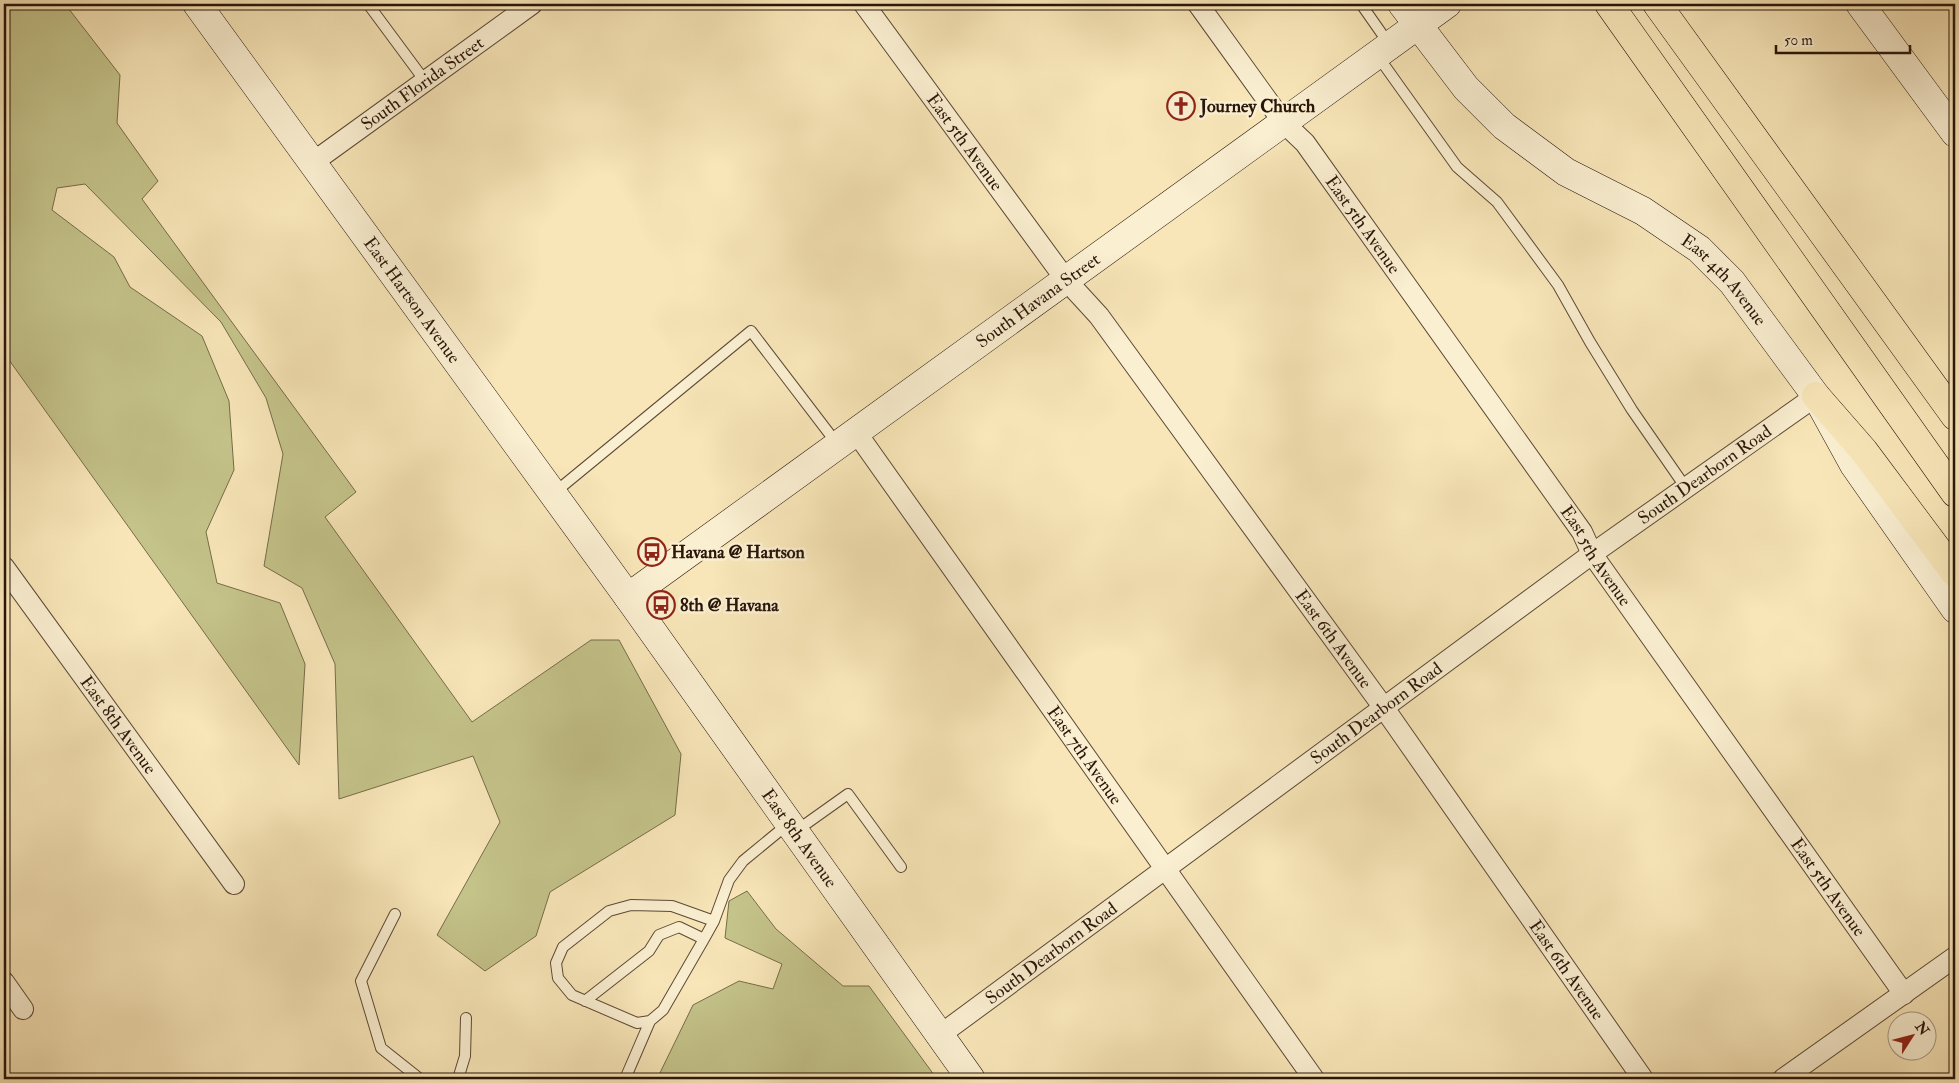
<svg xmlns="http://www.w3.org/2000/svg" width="1959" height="1083" viewBox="0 0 1959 1083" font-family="'IM FELL Double Pica',serif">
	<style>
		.green { fill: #c4c38a; stroke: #766c4a }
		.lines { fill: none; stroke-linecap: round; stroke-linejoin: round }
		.lane-casing { stroke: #5d4935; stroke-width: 12 }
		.street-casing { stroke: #5d4935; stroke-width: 22 }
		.secondary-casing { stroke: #291509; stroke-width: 29 }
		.highway-casing { stroke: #291509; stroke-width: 29 }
		.lane { stroke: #faefd1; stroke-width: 10 }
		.street { stroke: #faefd1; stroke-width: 20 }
		.secondary { stroke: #faefd1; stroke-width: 28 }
		.highway { stroke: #f8e6b8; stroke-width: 28 }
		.labels { text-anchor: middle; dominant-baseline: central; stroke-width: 5; stroke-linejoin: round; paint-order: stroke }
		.street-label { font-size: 18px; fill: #291509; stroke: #faefd1 }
		.poi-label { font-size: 18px; font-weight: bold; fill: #291509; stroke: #faefd1; text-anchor: start }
	</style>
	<rect width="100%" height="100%" fill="#f8e6b8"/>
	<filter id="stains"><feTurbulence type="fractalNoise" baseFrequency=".004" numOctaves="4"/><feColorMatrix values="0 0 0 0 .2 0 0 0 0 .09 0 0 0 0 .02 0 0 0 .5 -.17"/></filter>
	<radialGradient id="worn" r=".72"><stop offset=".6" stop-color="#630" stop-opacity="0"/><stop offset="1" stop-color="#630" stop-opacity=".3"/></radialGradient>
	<path class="green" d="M7,4H65L120,75L117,123L158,181L142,199L356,492L325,517L472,722L591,640H619L681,754L675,815L550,892L536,936L485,971L437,935L500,822L473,756L339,799L335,664L302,588L264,566L283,454L266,398L221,322L85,184L57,188L52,210L114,257L130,287L202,336L229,401L234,470L206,532L217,583L280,603L305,664L299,765L4,353V6Z
		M747,891L776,929L843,986H869L937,1079H657L693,1005L739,981L773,989L782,964L725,938L729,901Z"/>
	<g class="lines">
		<defs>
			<path id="lane" d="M368,4L425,81
				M1361,4L1389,44
				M1377,55L1457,167L1497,202L1558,285L1590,342L1632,410L1686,488
				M554,493L751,331L838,445
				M796,831L848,794L901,867
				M395,914L361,981L381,1048L420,1079
				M714,921L672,906L631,905L609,911L563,947L556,963L558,978L572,995L637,1023L650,1021L663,1010L704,939L714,921L729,880L743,861L788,824
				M585,1001L649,951L659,935L679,927L704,939
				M458,1079L465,1056L466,1018
				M625,1079L650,1021"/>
			<g id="street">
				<path id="s1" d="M864,4L1066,280L1099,316L1384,708L1643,1079"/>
				<path id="s2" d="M1198,4L1283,122L1305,143L1582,532L1592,554L1904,994"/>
				<path id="s3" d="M312,163L532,4"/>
				<path id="s4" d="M856,432L1314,1079"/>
				<path id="s5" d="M4,567L234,884"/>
				<path d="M4,982L23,1009"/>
				<path id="s6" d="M940,1035L1592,554L1816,396"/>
				<path d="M1783,1079L1955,957"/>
			</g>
			<g id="secondary">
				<path id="s7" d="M197,4L628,597L971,1079"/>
				<path id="s8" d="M1402,4L1466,88L1504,126L1566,172L1643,211L1699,249L1732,282L1816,396L1854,465L1955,609"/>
				<path d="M1860,4L1955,133"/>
				<path id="s9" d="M628,597L1447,4"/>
			</g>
			<path id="highway" d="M1609,4L1955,493
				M1657,4L1955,416
				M1816,396L1864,451L1955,573"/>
		</defs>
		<use href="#lane" class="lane-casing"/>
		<use href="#street" class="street-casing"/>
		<use href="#secondary" class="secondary-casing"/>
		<use href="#highway" class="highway-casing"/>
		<use href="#lane" class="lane"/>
		<use href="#street" class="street"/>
		<use href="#secondary" class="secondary"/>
		<use href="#highway" class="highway"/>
	</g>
	<defs>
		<symbol id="church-ring" viewBox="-11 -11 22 22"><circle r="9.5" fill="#faefd1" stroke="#8f2418" stroke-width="1.5"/><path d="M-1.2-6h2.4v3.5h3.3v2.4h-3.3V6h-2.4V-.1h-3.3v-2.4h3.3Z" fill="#8f2418"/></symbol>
		<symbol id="bus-ring" viewBox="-11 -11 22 22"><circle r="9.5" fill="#faefd1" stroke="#8f2418" stroke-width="1.5"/><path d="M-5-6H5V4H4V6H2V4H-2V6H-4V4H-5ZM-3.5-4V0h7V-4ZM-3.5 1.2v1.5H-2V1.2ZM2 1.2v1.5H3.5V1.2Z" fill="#8f2418"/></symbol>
	</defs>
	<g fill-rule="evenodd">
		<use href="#church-ring" x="1165" y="90" width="32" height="32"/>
		<use href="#bus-ring" x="636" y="536" width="32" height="32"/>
		<use href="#bus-ring" x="645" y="589" width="32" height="32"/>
	</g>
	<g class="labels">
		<g class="street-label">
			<text stroke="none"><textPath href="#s3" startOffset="136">South Florida Street</textPath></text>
			<text stroke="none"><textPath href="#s1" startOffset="171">East 5th Avenue</textPath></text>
			<text stroke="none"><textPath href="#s2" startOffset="276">East 5th Avenue</textPath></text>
			<text stroke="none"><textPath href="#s8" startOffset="430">East 4th Avenue</textPath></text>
			<text stroke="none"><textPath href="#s7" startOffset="366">East Hartson Avenue</textPath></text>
			<text stroke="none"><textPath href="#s9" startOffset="506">South Havana Street</textPath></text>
			<text stroke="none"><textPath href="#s6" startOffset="948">South Dearborn Road</textPath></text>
			<text stroke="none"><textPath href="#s2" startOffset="681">East 5th Avenue</textPath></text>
			<text stroke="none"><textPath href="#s1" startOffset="790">East 6th Avenue</textPath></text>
			<text stroke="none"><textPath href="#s6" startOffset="542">South Dearborn Road</textPath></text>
			<text stroke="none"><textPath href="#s5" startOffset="195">East 8th Avenue</textPath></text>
			<text stroke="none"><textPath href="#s4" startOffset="396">East 7th Avenue</textPath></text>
			<text stroke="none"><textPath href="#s7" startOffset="1029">East 8th Avenue</textPath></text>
			<text stroke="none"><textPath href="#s2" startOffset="1086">East 5th Avenue</textPath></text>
			<text stroke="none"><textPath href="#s6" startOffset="138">South Dearborn Road</textPath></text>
			<text stroke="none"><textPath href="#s1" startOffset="1195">East 6th Avenue</textPath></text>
		</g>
		<g class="poi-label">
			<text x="1200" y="106">Journey Church</text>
			<text x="671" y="552">Havana @ Hartson</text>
			<text x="680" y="605">8th @ Havana</text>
		</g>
	</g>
	<rect width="1959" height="1083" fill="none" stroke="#f8e6b8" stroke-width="20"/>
	<rect x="5" y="5" width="1949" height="1073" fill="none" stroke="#291509" stroke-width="2.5"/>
	<rect x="10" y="10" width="1939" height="1063" fill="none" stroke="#291509"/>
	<g transform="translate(1912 1036) rotate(54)"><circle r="24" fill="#faefd1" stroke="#a69881"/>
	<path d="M0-4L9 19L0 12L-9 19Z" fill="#8f2418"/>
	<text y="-8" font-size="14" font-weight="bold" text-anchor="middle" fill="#291509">N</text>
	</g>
	<path d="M1776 45v8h134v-8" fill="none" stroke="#291509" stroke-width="2.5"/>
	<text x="1784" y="45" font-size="15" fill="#291509" stroke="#faefd1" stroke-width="4" paint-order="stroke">50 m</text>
	<rect width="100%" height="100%" filter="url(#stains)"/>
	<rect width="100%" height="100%" fill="url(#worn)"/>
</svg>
